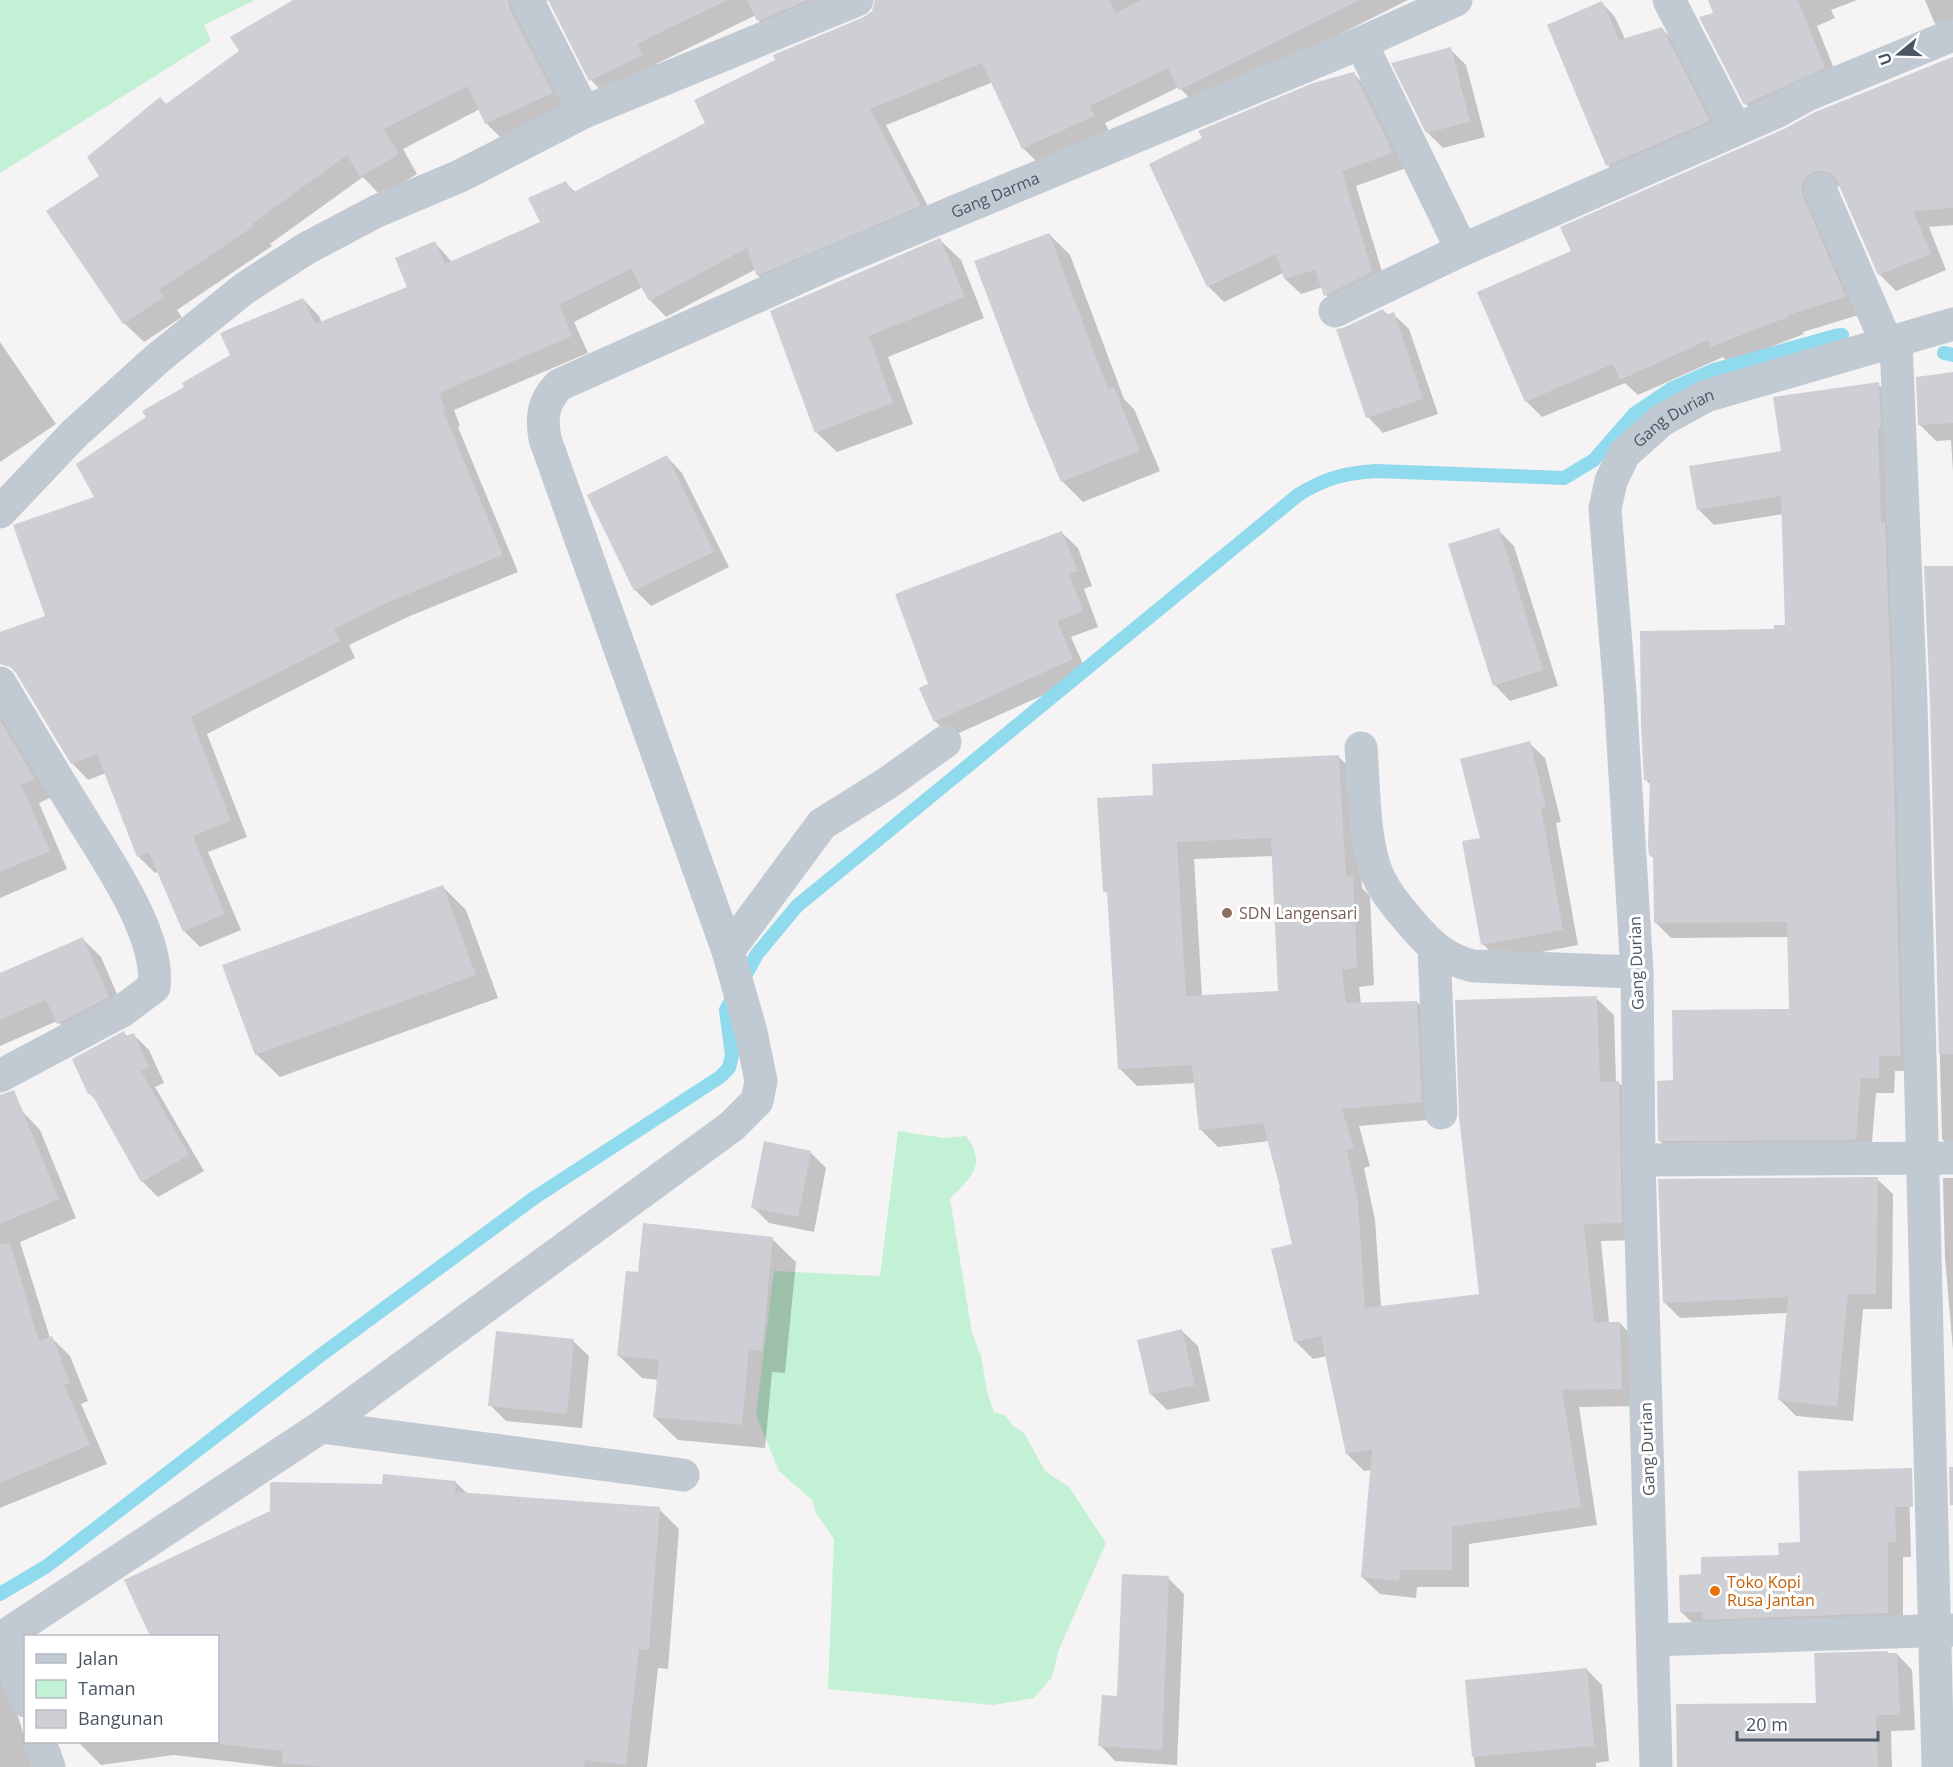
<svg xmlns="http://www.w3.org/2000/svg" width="1953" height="1767" viewBox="0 0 1953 1767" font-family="'Open Sans',sans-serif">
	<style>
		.green { fill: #c3f1d5 }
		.shadow { fill: #0003; fill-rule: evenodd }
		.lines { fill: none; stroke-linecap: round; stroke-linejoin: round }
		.stream { stroke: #90daee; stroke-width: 14 }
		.building { fill: #cdcfd5; fill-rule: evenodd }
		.minor { stroke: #c1cad2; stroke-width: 33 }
		.education-dot { fill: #8d6e63; stroke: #fff; stroke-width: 2 }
		.food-dot { fill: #e8710a; stroke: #fff; stroke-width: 2 }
		.labels { text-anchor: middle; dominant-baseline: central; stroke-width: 6; stroke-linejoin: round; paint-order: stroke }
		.street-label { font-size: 16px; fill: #4a5661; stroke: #fff }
		.education-label { font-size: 16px; fill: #785e54; stroke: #fff; text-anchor: start }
		.food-label { font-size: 16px; fill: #c56008; stroke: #fff; text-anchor: start }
	</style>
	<rect width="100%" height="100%" fill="#f5f3f3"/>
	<path class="green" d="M0,0H255L204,25L211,41L0,173Z
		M898,1131L944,1138L966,1136C988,1165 970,1178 950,1199L972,1333L981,1356L987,1392L994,1412L1005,1415L1013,1426L1024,1433L1045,1471L1069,1487L1106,1543L1059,1649L1052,1677L1034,1698L993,1705L828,1689L834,1539L816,1513L812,1500L779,1471L756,1415L774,1271L880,1276Z"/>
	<path class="shadow" d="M296,0H831L778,40L758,20L756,15L656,64L661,75L610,100L591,80L550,0L539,2L572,113L506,143L486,123L480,109L403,149L417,174L381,196L363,177L270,244L272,246L177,310L182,317L144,342L124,323L101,176L166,106L241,51Z
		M921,0H1408L1197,106L1179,87L1105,123L1110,133L1040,165L1023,148L993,82L886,125L936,222L775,292L758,275L756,269L666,317L650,300L643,287L574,322L588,353L454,410L460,426L458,427L518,572L410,616L349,645L355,658L207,734L247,837L208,852L241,930L200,947L184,931L159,871L155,873L138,856L106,773L88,780L72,763L47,617L96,498L148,418L186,387L232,356L303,299L319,316L322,323L409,288L435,243L452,262L542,223L565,182L576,193L707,124Z
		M1710,0H1857L1831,10L1835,18L1817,26L1840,84L1762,121L1746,104L1701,18L1715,14Z
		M1925,0H1953V38L1950,39L1934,22Z
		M1602,3L1615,17L1625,39L1662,29L1676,43L1723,135L1621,179L1608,165Z
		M1450,49L1466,65L1485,137L1443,148L1427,132Z
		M1953,57V225L1929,227L1946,270L1896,291L1879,274L1841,186L1830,188L1862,314L1803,332L1804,334L1729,363L1723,357L1638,395L1625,383L1542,417L1526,401L1573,252L1816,113Z
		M1354,74L1370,90L1406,168L1356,186L1387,288L1341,311L1326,295L1323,287L1301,294L1285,279L1283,273L1224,302L1208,286Z
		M1049,234L1070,255L1124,399L1134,409L1160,471L1083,502L1062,481Z
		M940,240L961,260L984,318L888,357L913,424L837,452L816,432L772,312Z
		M1383,310L1388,315L1393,314L1409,329L1438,414L1383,433L1368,417Z
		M0,342L56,424L0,462Z
		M1953,376V472L1951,440L1936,441L1920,425Z
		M1878,384L1894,400L1916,1071H1895L1894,1093H1876L1871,1155L1675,1156L1659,1140L1674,1082L1790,1011L1789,937L1671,938L1655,922L1654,859L1650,855L1651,785L1646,780L1775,631L1786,626L1783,514L1714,525L1698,509L1782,453Z
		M667,457L682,473L729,567L651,606L635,590Z
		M1498,530L1514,546L1558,686L1510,701L1495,685Z
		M1062,533L1078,548L1092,586L1084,589L1098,627L1071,637L1088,675L950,737L935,721L930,685Z
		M1953,568V1149L1942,1139L1931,702Z
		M0,708L52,797L39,803L67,869L0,898Z
		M1529,743L1545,758L1561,822L1556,823L1578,945L1498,960L1483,944L1482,839Z
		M1339,757L1356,774L1362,888L1370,896L1374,985L1359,987L1361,1004L1417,1002L1434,1020L1439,1119L1359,1126L1370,1166L1364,1168L1375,1220L1381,1307L1480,1296L1596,998L1614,1015L1616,1083H1619L1636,1100L1639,1240L1601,1241L1609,1323H1620L1637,1341L1639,1406L1579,1407L1597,1525L1469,1544V1587H1417L1416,1598L1380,1594L1362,1577L1371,1470L1364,1471L1347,1454L1327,1356L1313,1359L1295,1341L1294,1245L1270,1141L1218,1147L1200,1129L1196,1083L1137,1086L1119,1068L1109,896L1105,891L1154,796ZM1273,856L1279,992L1202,996L1194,859Z
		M443,887L466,910L498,998L280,1077L256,1054Z
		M83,939L101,957L126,1015L77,1042L57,1021L0,1046V975Z
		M124,1033L128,1037L134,1035L149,1050L164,1083L155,1087L204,1171L158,1197L142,1181L98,1102L89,1093Z
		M22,1111L40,1130L76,1218L20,1242L50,1338H52L70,1356L88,1401L81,1404L107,1464L0,1508V1120Z
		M765,1143L811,1153L826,1168L814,1232L769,1223L753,1207Z
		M1943,1178H1953V1350L1945,1258Z
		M1877,1179L1893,1194L1892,1309H1863L1853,1421L1796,1416L1780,1400L1788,1313L1680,1318L1664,1302Z
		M772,1239L796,1262L785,1373L772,1372L765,1448L678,1440L654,1417L658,1380L642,1378L618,1355L639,1274Z
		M1182,1331L1198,1346L1210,1401L1167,1410L1151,1394Z
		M573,1341L589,1356L582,1428L506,1421L490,1405Z
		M455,1482L468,1494L659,1509L679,1529L668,1669L658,1668L647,1767H277L174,1755L101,1765L81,1745V1742H218V1636H152L126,1581L383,1486Z
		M1909,1486L1911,1557H1903V1629L1697,1627L1681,1612L1703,1576L1780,1557Z
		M1168,1578L1184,1594L1177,1765L1115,1761L1100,1745Z
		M1889,1654H1897L1912,1670L1915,1730L1891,1731L1892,1767H1679L1818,1704Z
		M1587,1670L1602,1685L1609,1761L1596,1763V1767H1475L1467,1681Z
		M0,1673L6,1679L34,1767H0Z"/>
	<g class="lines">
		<path class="stream" d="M1944,353L1953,355
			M0,1594L47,1566L321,1355L534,1198L720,1077L729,1068L732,1055L726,1010L757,954L797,906L1298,495C1325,478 1345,473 1376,471L1564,478L1594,460L1634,414L1671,389L1714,370L1835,336L1842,335"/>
	</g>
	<path class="building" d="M293,0H508L510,9L553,93L485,124L468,86L384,129L399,154L360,177L347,155L252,224L254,226L159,290L164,297L123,324L46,211L99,176L87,157L160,97L166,104L239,51L230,37Z
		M548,0H727L637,44L643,55L589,81Z
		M747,0H808L757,21Z
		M875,0H1109L1115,13L1141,0H1359L1179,90L1168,68L1090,106L1094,116L1022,149L982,63L870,109L921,206L757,276L747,248L649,301L631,269L559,305L572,336L439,393L445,409L443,410L503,555L393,600L334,629L340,641L191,717L231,821L193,836L225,914L183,932L149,853L137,857L97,754L71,764L16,673L10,667L0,664V632L45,616L13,525L94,497L76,464L146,417L142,411L184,387L182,383L230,355L220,333L303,298L315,324L407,287L395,258L435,241L445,264L540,222L528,198L566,181L572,193L705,123L694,100L775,60L773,55L864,17L872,11Z
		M1708,0H1798L1825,68L1744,105L1699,17L1713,13Z
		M1602,1L1619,40L1662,27L1710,121L1606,166L1547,25Z
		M1451,47L1470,122L1426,133L1391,63Z
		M1953,57V208L1913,211L1931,254L1878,275L1837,181L1832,174L1823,171L1813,172L1805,178L1801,187L1803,196L1846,297L1788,315V317L1711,347L1708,340L1620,380L1613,364L1525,402L1477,292L1571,251L1560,227L1784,129L1815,112Z
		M1354,72L1389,143L1392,153L1342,171L1372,272L1324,296L1315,270L1284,279L1276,254L1207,287L1149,164L1202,138L1198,131L1313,83Z
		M1049,233L1108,389L1114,387L1140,451L1061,482L1028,404L974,261Z
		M940,238L965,297L869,336L893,403L815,433L770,311Z
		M1383,309L1385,315L1394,312L1423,399L1366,418L1336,329L1343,328Z
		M1953,372V423L1918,425L1916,377Z
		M1879,382L1881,427L1878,428L1881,522H1885L1892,704L1901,1056H1879V1078H1861L1856,1140L1658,1141L1657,1081L1673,1080L1672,1010L1789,1009L1787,922L1654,923L1653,855H1649L1648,844L1650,780H1644L1641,726L1640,631L1774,629V625H1785L1781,496L1697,510L1689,466L1781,451L1773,397Z
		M667,455L714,552L634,591L587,495Z
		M1499,528L1543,670L1493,686L1448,544Z
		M1062,531L1078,571L1069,574L1083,611L1057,621L1073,659L934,722L919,688L928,684L895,594Z
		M1924,566H1953V1054H1939L1930,703Z
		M0,720L35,779L21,784L50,851L0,872Z
		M1530,741L1546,806L1541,808L1563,930L1481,945L1462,841L1480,838L1460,759Z
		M1339,755L1346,877L1353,876L1357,967L1342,970L1346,1003L1417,1001L1422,1102L1342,1109L1354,1148L1347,1150L1358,1202L1365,1308L1479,1294L1459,1117L1455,1000L1597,996L1600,1082L1619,1081L1622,1223L1584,1224L1594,1322H1620L1622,1389L1562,1390L1581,1507L1452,1527V1570H1400L1399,1581L1361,1577L1372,1449L1346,1454L1321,1336L1294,1342L1271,1249L1292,1244L1279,1188H1280L1263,1123L1199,1130L1192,1065L1118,1069L1107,892H1103L1097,798L1153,795L1152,764ZM1271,838L1278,991L1186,996L1177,842Z
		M443,885L476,975L255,1055L222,965Z
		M83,937L109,997L57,1024L46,1000L0,1020V973Z
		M124,1031L126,1036L134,1033L149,1067L141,1071L189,1155L141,1182L91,1093L88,1094L72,1059Z
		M14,1090L59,1199L0,1224V1095Z
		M764,1141L811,1151L798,1217L751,1208Z
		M1878,1177L1876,1294H1848L1837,1407L1778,1400L1788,1297L1663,1303L1658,1179Z
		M643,1223L773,1237L762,1351L749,1349L742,1425L653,1417L659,1360L617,1356L626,1271L638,1272Z
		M10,1243L39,1341L52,1336L70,1383L64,1385L90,1445L0,1483V1244Z
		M1182,1329L1195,1385L1150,1395L1137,1340Z
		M496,1331L574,1339L567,1414L488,1406Z
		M1949,1467H1953V1505H1950Z
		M1912,1468L1913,1507H1895L1896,1542H1888V1613L1703,1620V1612H1680L1679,1575L1701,1574V1557L1779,1555L1778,1543L1800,1542L1798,1471Z
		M383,1474L456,1481L455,1492L660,1507L649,1650L639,1649L626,1765L585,1760L584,1767H326L282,1763L283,1751L218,1744V1636H150L124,1580L270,1511V1483L272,1482L382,1484Z
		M1122,1574L1169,1576L1162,1750L1098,1746L1102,1695L1117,1696Z
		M1888,1651V1653H1897L1900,1715H1876L1878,1767H1677L1676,1704L1816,1703L1814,1653Z
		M1587,1668L1594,1746L1472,1757L1465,1680Z"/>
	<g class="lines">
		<g class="minor">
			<path d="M527,0L584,112"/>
			<path d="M1669,0L1735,128"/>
			<path d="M1361,43L1462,250"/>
			<path d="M1820,189L1887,344"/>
			<path d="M1335,311L1462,250L1776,112L1807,95L1953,35"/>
			<path d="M1896,342L1911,703L1938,1767"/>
			<path d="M0,512L74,434L158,358L245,288L307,248L377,211L460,176L584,112L857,0"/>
			<path d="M0,683C25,725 50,767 76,809C103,854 161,934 154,987L122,1011L0,1076"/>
			<path d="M1361,748C1364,785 1363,842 1378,876C1386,894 1400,910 1413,925C1430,945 1447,960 1473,966L1637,972"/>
			<path d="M1434,948L1441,1113"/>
			<path d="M728,951L822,824L886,784L945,742"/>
			<path d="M1639,1160L1953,1158"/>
			<path d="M321,1427L683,1475"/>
			<path d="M3,1638L26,1701"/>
			<path id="s1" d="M0,1639L321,1427L732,1126L757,1101L761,1081L751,1032L728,951L545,439C541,416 543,402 559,385L836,261L1361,43L1456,0"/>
			<path d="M1653,1640L1953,1630"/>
			<path d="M40,1742L49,1767"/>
			<path id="s2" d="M1656,1767L1639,1160L1637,972L1620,693L1605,509L1611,481L1624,454L1662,420L1706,396L1953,324"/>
		</g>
	</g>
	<circle class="education-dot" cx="1227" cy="913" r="6"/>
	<circle class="food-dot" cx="1715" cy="1591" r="6"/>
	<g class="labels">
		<g class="street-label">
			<text stroke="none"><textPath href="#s1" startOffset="2162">Gang Darma</textPath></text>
			<text stroke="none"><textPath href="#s2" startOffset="1380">Gang Durian</textPath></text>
			<text transform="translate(1636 963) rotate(-92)">Gang Durian</text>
			<text transform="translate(1647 1449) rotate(-92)">Gang Durian</text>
		</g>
		<g class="education-label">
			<text x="1239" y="913">SDN Langensari</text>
		</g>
		<g class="food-label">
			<text x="1727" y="1582">Toko Kopi<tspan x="1727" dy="18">Rusa Jantan</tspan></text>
		</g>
	</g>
	<rect x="24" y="1635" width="195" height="108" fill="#ffffff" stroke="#b7bbc0" stroke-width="1.5"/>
	<rect x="36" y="1654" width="30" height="9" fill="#c1cad2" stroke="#b7bbc0" stroke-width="1.5"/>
	<text x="78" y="1665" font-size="18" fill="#4a5661">Jalan</text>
	<rect x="36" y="1680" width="30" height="18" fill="#c3f1d5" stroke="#b7bbc0" stroke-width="1.5"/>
	<text x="78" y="1695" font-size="18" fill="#4a5661">Taman</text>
	<rect x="36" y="1710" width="30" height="18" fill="#cdcfd5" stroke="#b7bbc0" stroke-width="1.5"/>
	<text x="78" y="1725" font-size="18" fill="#4a5661">Bangunan</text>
	<g transform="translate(1899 54) rotate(251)" stroke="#ffffff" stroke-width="4.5" paint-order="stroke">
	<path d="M0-4.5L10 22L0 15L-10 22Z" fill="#4a5661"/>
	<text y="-9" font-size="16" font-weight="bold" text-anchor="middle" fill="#4a5661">U</text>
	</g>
	<path d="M1737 1731v9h141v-9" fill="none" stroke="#4a5661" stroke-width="3"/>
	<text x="1746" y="1731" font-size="18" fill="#4a5661" stroke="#ffffff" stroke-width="4.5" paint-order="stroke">20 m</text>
</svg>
